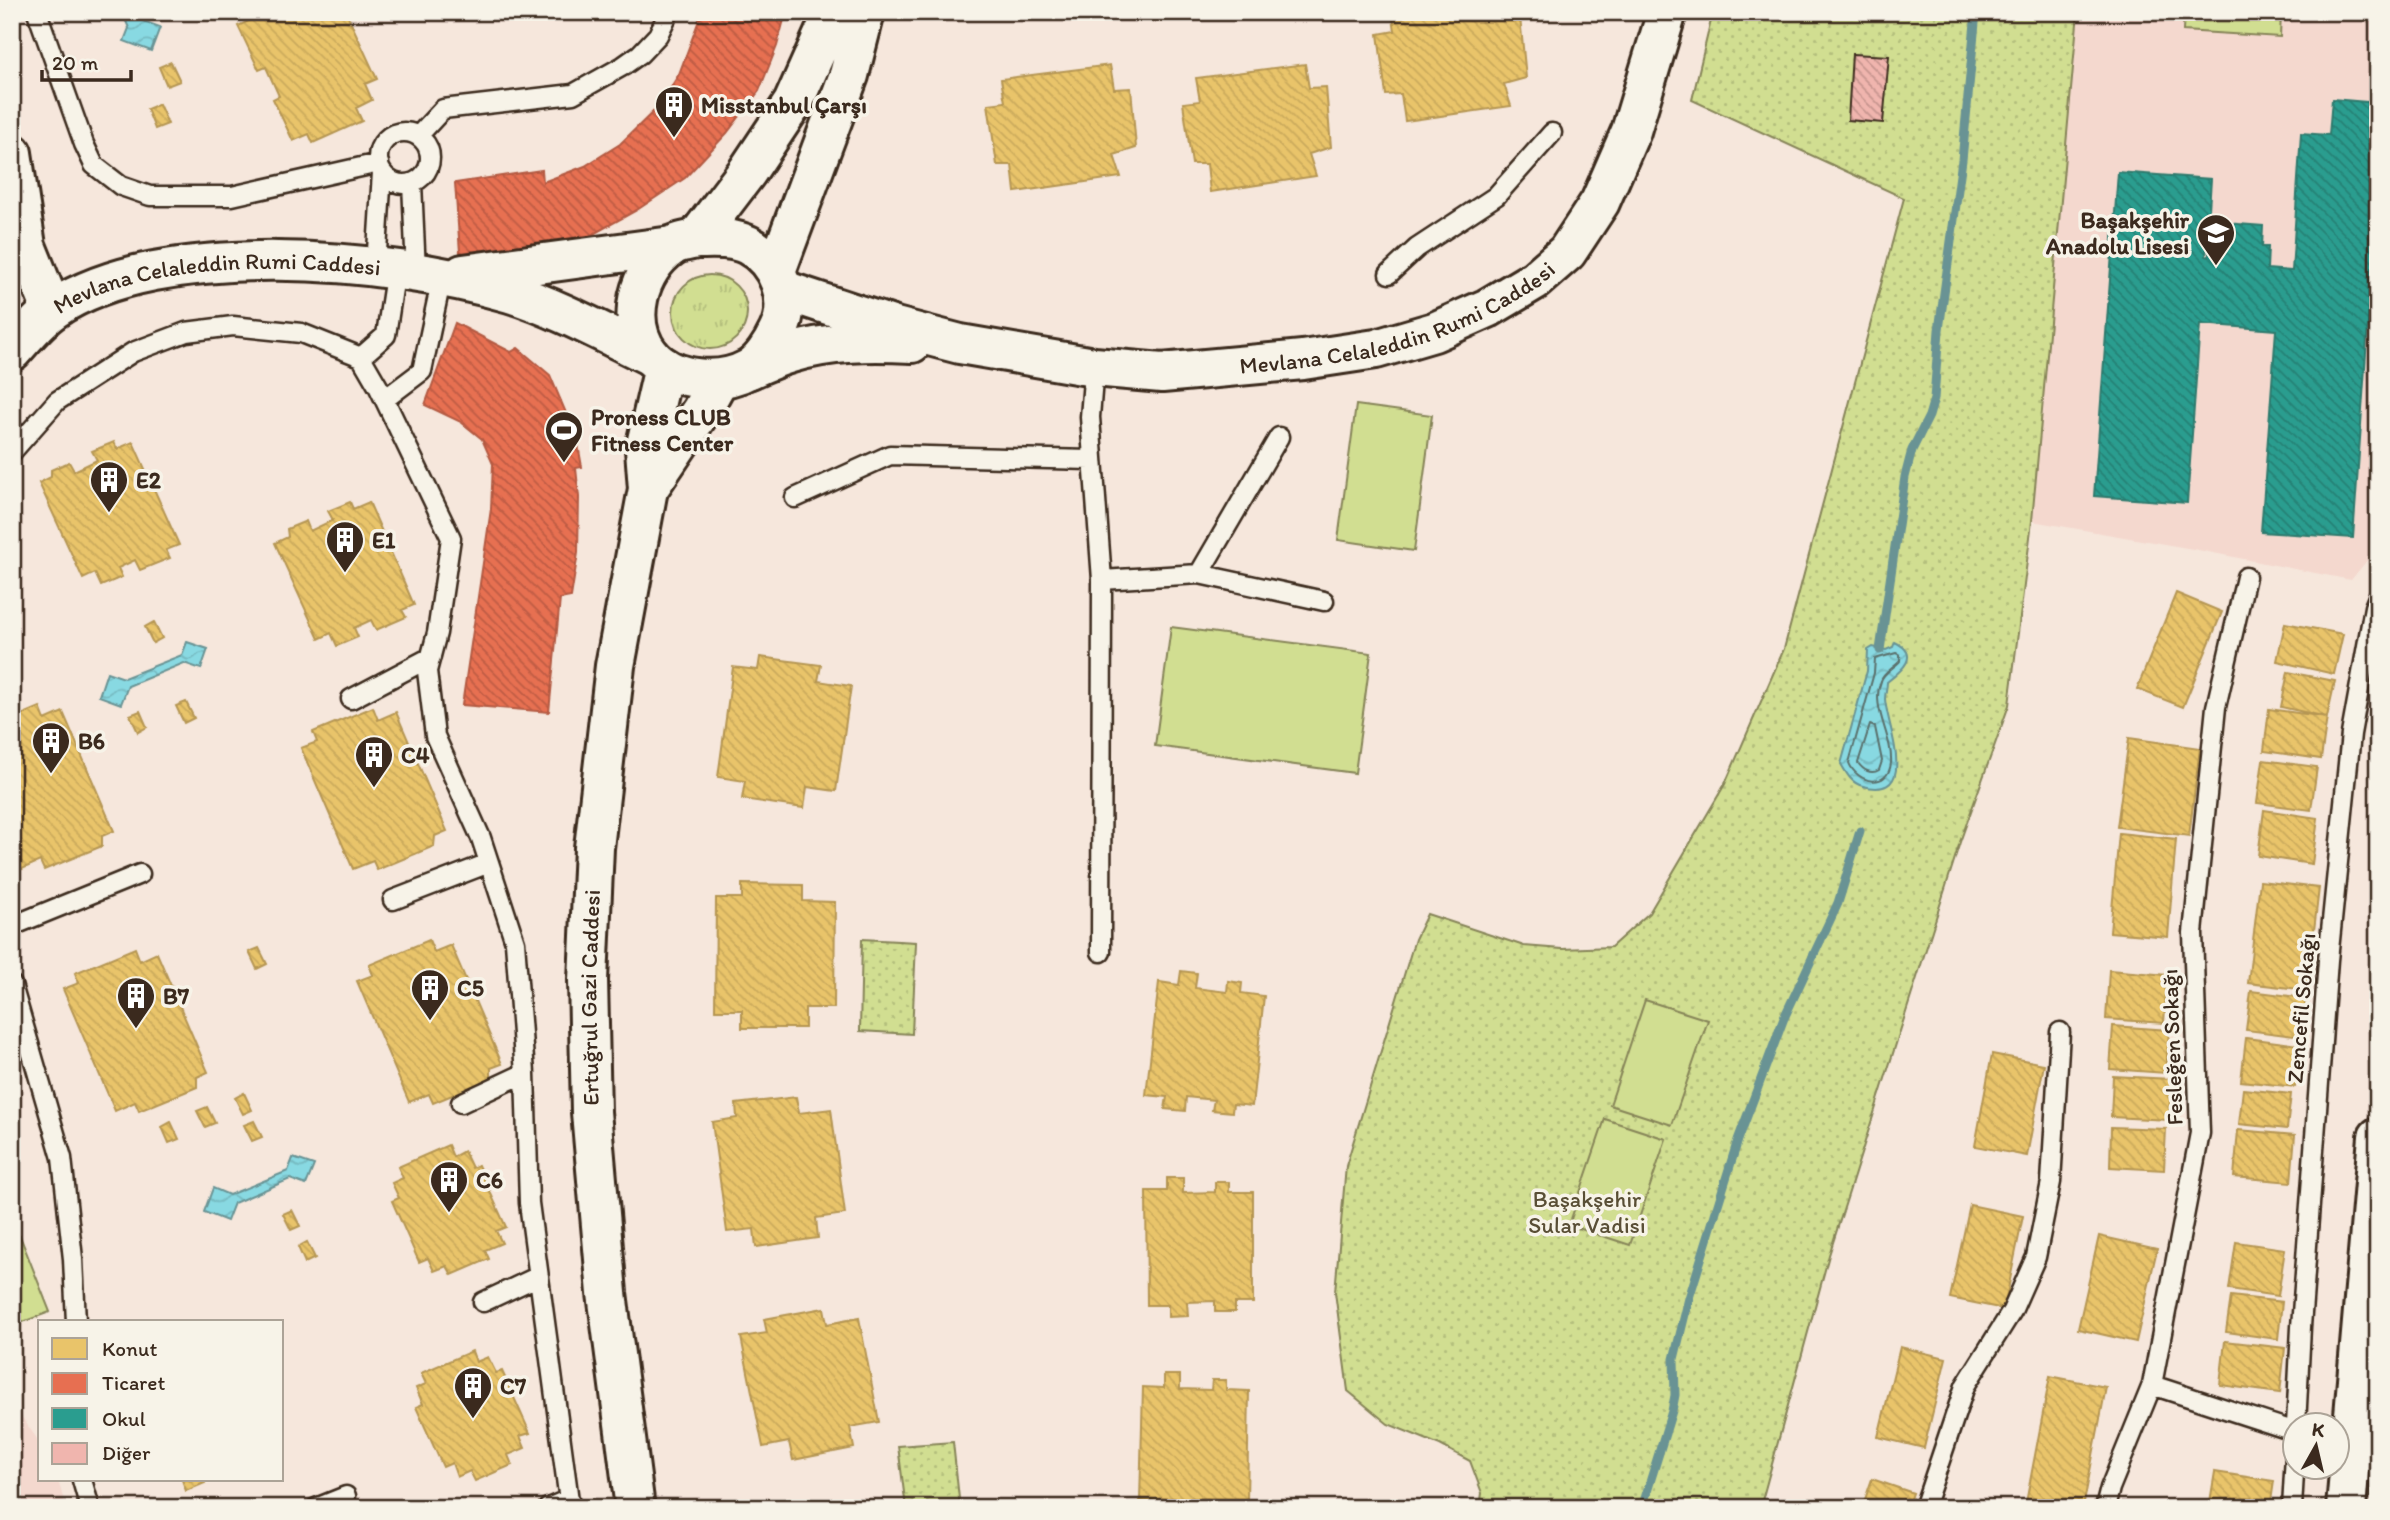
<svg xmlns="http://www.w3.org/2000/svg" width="2390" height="1520" viewBox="0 0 2390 1520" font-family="Itim,sans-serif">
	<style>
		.built { fill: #f4d8ce }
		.grass { fill: url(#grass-tufts); stroke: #868458; stroke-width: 2 }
		.park { fill: url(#park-dots); stroke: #868458; stroke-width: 2 }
		.garden { fill: #d1de91; stroke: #868458; stroke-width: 2 }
		.water { fill: url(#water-waves); stroke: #699394; stroke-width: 2 }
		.homes { fill: url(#homes-back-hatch); stroke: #b59653; stroke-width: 2 }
		.shops { fill: url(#shops-back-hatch); stroke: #b35a42; stroke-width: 2 }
		.schools { fill: url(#schools-back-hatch); stroke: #2f7a6d; stroke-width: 2 }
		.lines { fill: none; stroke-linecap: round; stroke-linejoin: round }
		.shore { stroke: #5a706c; stroke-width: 2 }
		.stream { stroke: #699394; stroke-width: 9 }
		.building { fill: url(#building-back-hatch); stroke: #3b2a1e; stroke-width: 2 }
		.service-casing { stroke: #3b2a1e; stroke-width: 23 }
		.tertiary-casing { stroke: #3b2a1e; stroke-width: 44 }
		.secondary-casing { stroke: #3b2a1e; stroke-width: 44 }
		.service { stroke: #f7f3e8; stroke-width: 18 }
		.tertiary { stroke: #f7f3e8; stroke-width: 38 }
		.secondary { stroke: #f7f3e8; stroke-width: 38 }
		.labels { text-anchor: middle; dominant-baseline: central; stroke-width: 7; stroke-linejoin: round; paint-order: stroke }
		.poi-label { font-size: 23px; font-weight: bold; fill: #3b2a1e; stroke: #f7f3e8; text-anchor: start }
		.street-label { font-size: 23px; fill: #3b2a1e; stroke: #f7f3e8 }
		.park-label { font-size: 23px; fill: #594e35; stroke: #f7f3e8 }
	</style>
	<defs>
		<pattern id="grass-tufts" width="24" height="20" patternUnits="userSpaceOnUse" patternTransform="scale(1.75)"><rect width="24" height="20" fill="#d1de91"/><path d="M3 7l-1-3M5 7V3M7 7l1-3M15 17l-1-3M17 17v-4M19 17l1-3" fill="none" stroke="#b4bf7d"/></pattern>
		<pattern id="park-dots" width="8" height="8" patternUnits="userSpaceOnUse" patternTransform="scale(1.75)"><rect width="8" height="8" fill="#d1de91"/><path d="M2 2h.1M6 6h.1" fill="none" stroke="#b4bf7d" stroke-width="1.8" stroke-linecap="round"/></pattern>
		<pattern id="water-waves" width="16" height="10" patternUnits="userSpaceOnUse" patternTransform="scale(1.75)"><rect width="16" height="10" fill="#88d9e2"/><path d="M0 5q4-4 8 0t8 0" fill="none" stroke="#76bac1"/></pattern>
		<pattern id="homes-back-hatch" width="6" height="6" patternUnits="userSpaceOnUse" patternTransform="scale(1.75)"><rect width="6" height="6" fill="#e9c46a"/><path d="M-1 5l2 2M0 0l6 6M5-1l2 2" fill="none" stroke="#c9a95b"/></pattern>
		<pattern id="shops-back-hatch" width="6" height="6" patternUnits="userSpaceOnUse" patternTransform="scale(1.75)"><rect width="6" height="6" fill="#e76f51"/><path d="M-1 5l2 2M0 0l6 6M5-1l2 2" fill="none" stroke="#bc5b43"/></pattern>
		<pattern id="schools-back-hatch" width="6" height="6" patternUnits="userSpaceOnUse" patternTransform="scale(1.75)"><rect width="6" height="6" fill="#2a9d8f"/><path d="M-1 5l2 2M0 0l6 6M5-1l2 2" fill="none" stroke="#258074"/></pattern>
		<pattern id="building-back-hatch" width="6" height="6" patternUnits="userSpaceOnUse" patternTransform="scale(1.75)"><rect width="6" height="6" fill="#f0b5ae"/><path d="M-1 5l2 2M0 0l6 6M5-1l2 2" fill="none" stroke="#c4938d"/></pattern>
	</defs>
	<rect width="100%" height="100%" fill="#f6e7dc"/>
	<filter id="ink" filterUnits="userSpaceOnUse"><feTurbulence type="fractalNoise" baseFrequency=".0143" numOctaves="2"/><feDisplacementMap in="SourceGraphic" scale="14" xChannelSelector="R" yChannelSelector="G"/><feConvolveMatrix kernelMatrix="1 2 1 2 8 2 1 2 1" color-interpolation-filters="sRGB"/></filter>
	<g filter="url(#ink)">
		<path class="built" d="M2078,12H2378V547L2351,580L2193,549L2032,521Z
			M12,1403L40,1443V1480H58L66,1508H12Z"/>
		<path class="grass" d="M673 312a37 37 0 1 1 74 0a37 37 0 1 1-74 0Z"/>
		<path class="park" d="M1713,12H2078L2032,521L2009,705L1960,842L1829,1255L1760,1508H1480L1482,1493L1470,1461L1440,1445L1388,1424L1348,1391L1335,1292L1346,1166L1415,939L1427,914L1524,946L1562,949L1611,947L1649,913L1725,784L1784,649L1904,198L1692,100Z
			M862,939L916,942L912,1034L860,1031Z
			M953,1442L960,1508H906L898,1446Z"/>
		<path class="garden" d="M2184,12H2281L2280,37L2183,31Z
			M1356,405L1432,415L1414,551L1338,540Z
			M1171,627L1371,653L1355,773L1155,746Z
			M1645,1000L1708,1020L1672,1125L1610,1105Z
			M1605,1119L1666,1139L1630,1245L1569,1225Z
			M20,1236L50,1312L12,1326V1239Z"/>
		<path class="water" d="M122,12H139L143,21L160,27L151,51L124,41L129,28Z
			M187,642L208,649L201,669L184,663L128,686L121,704L99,696L107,672L124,678L182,655Z
			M1895,642C1922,655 1901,671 1887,682C1887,688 1885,693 1885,699C1886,723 1921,801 1863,786C1852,784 1846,773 1841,764L1867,671L1868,650L1873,647L1886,650L1893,647Z
			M293,1158L314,1165L306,1185L290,1179L234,1203L227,1221L204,1212L213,1188L229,1195L288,1171Z"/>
		<path class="homes" d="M255,12H346L377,79L365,84L372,100L356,108L362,121L313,143L309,134L293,141L273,99L279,96L266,67L259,70L238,26L257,17Z
			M1392,12H1503L1504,18L1520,17L1526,78L1504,84L1511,106L1405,121L1401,94L1386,95L1378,34L1395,31Z
			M171,62L180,81L167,86L159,67Z
			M1305,64L1309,88L1326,87L1331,147L1309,154L1316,176L1210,192L1207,164H1192L1183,103L1200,101L1196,78Z
			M1110,65L1114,89L1131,88L1136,148L1114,155L1121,177L1015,192L1012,165H997L988,104L1005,102L1001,79Z
			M159,104L168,124L155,129L147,109Z
			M114,442L117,449L133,442L179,545L166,550L170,558L140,570L135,560L118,568L122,577L101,586L95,573L83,579L39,483L51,477V470L69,462L74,471L97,460L92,451Z
			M350,502L353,509L369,502L414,605L402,610L406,617L376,630L371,620L354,628L358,637L337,646L331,633L319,639L275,543L288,537L287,529L306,521L310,531L333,520L328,511Z
			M2176,593L2222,612L2183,707L2137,689Z
			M154,622L162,638L153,643L145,627Z
			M2285,623L2343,634L2334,674L2277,661Z
			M760,657L821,665L818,681L851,686L836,791L807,787L804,808L742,799L745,781L718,777L733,667L758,670Z
			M2288,672L2335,681L2327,717L2281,707Z
			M186,702L194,718L184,723L176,706Z
			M40,707L45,720L63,712L114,831L102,836V846L44,870L40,861L20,870L12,851V719Z
			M373,707L378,720L396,712L447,831L435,836L434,846L377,870L373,861L353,869L301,748L317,742L313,732Z
			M2269,709L2327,717L2321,759L2264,751Z
			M140,711L147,727L138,732L130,715Z
			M2129,738L2200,748L2189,836L2117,827Z
			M2263,760L2317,767L2311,810L2257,803Z
			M2264,810L2318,818L2312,864L2258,856Z
			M2119,833L2176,839L2168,937L2110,932Z
			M2260,881L2319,888L2307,990L2248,983Z
			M742,884L803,885V901L835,902L834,1008H805V1028H742V1010H715L716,898H742Z
			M429,940L434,952L451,945L502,1064L491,1068V1079L433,1103L429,1094L409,1102L357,981L373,975L369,965Z
			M135,948L140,961L157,953L208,1072L197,1077V1087L139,1111L135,1102L115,1111L63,989L79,983L75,973Z
			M259,948L267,964L257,969L249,952Z
			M2109,970L2167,975L2164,1023L2106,1019Z
			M1181,971L1197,973L1195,988L1227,992L1228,981L1242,983L1241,993L1264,996L1252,1106L1233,1104L1232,1112L1212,1110L1214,1100L1186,1097L1185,1111L1165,1109L1167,1097L1146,1095L1159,982L1179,985Z
			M2251,991L2306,998L2302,1037L2246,1030Z
			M2113,1026L2169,1030L2166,1073L2110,1069Z
			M2246,1038L2299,1045L2295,1087L2241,1081Z
			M1992,1054L2044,1064L2027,1156L1975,1146Z
			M2113,1076L2171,1079L2169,1120L2111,1117Z
			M2243,1089L2291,1094L2287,1129L2239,1124Z
			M244,1093L252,1110L243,1114L235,1098Z
			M796,1097L799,1113L831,1109L845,1214L816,1218L818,1238L756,1247L754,1229L727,1232L712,1122L737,1118L736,1104Z
			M207,1107L215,1123L205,1127L197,1111Z
			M254,1121L262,1137L252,1141L244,1125Z
			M171,1122L179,1139L169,1143L162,1127Z
			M2111,1127L2166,1129L2164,1170L2110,1167Z
			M2238,1130L2295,1135L2291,1182L2234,1177Z
			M448,1145L453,1157L464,1151L472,1168L478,1165L506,1227L496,1231L502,1243L485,1250L489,1259L452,1275L447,1266L434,1271L428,1258L419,1262L392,1201L399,1198L392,1183L403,1178L398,1167Z
			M1167,1178H1183V1193L1215,1192V1182H1229V1192H1253V1303H1235V1312H1215V1301L1187,1302L1188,1316L1168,1317V1305H1147L1146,1191H1167Z
			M1970,1205L2023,1216L2004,1309L1950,1298Z
			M292,1210L300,1226L291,1230L283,1214Z
			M2099,1236L2157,1249L2136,1342L2078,1329Z
			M307,1242L315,1258L305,1263L298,1247Z
			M2236,1242L2285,1249L2278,1296L2229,1289Z
			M2231,1296L2282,1302L2278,1339L2226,1332Z
			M824,1308L827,1324L859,1318L879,1422L850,1427L854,1448L793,1460L789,1442L763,1447L741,1337L767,1333L764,1319Z
			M2225,1341L2285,1348L2280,1393L2220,1385Z
			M1900,1347L1946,1358L1924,1448L1878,1437Z
			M472,1351L476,1362L488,1357L496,1373L502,1371L530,1433L520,1436L525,1448L508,1455L512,1465L475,1481L470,1471L457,1477L452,1463L443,1467L416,1407L423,1404L416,1388L426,1384L421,1373Z
			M1164,1375H1180V1389L1211,1390L1212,1380H1226V1390L1249,1391L1247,1502H1228V1508H1208V1499H1181V1508H1161V1501H1140L1143,1387L1164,1388Z
			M2050,1376L2106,1387L2083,1508H2025Z
			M2215,1472L2274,1481L2270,1508H2209Z
			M1872,1479L1913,1493L1908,1508H1862Z
			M182,1480H204L205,1483L186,1491Z"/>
		<path class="shops" d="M702,12H786L777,46L759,91L727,133L685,178L637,210L586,238L461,266L455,183L542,170L543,182L585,166L620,144L660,105L679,74Z
			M455,323L511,352L518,348L550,375L577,439L582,467L576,468L579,497L578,553L571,597L560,599L549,712L462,705L491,509L493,464L482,439L461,422L425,405Z"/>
		<path class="schools" d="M2332,99L2378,103V268H2372L2353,538L2261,532L2276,330L2200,324L2187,503L2094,496L2118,172L2211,179L2206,256L2209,257L2210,241L2224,242L2226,223L2263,226L2262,247H2268L2267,269L2292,271L2301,133L2329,135Z"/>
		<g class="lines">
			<path class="shore" d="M1896,653L1900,655V661C1895,667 1883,673 1881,681C1870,707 1893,736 1891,763C1888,790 1857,783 1849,763L1874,673L1875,659Z
				M1870,725L1875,727L1882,761L1879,770C1871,775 1863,770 1858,763Z"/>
			<path class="stream" d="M1880,650L1905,477L1912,450L1929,416L1934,399L1939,330L1962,160L1976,12
				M1642,1508L1672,1411L1675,1395L1674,1359L1689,1298L1738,1140L1784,1018L1838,903L1860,831"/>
		</g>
		<path class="building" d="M1852,54L1889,56L1883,123L1848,120Z"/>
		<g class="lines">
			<defs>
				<path id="service" d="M37,12L84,144L94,165L121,186L150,196H232L379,163
					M378 158a26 26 0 1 1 52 0a26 26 0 1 1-52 0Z
					M418,136L443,109L573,94L623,66L640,54L658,35L669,12
					M412,183L416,272
					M376,267L382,172
					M1389,274L1417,248L1496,196L1552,133
					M361,357L386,335L396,269
					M1094,367L1090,417L1102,580L1101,952
					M385,399L422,371L442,277
					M12,452L57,401L133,352L186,332L233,326L301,333L361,357L379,388L451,538L437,633L427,671L435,736L481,838L515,942L525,1073L529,1203L570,1508
					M795,498L890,455L1091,460
					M1199,574L1324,601
					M1102,580L1199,574L1279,437
					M351,699L431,657
					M393,900L489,863
					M12,926L140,874
					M12,985L62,1158L73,1259L76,1322
					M461,1103L525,1073
					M483,1302L539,1276
					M2152,1385L2296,1432
					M2296,1426L2301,1327L2328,960L2351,734L2374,607L2378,597
					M82,1480L90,1508
					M316,1508L346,1496
					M548,1508L569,1499
					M1924,1508L1965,1386L2012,1311L2036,1257L2051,1182L2060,1032
					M2105,1508L2110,1488L2152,1385L2200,1133L2193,933L2216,707L2246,577
					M2292,1508L2296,1438"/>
				<g id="tertiary">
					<path d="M12,153L26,246L52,310"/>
					<path d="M463,274L672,246"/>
					<path id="s1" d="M783,290L895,327L960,344L1094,367L1162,373L1303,360L1376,349L1434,332L1488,308L1535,280L1567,252L1600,202L1631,131L1667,12"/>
					<path id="s2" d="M12,351C25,337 38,320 54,309C161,237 391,258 510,293C558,308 605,334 651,356"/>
					<path d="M750,369C763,363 777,357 791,353C830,341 872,341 912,343"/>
					<path d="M648,489L701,411L719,379"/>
					<path id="s3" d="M635,1508L607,1293L591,1112L588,980L594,848L615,666L648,489L645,449L664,367"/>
					<path d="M2346,1508L2378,1137"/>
				</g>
				<path id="secondary" d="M696,239C713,239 732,237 748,245C778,261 794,301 778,332C772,345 761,362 749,369C720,385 673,382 650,355C624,322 638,270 671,247C677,242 688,241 696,239Z
					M696,239L747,172L793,103L827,27L829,12
					M776,271L849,75L865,12"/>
			</defs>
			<use href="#service" class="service-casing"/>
			<use href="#tertiary" class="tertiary-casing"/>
			<use href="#secondary" class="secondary-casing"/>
			<use href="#service" class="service"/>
			<use href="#tertiary" class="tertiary"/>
			<use href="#secondary" class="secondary"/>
		</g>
	</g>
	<defs>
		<symbol id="building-pin" viewBox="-11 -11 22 30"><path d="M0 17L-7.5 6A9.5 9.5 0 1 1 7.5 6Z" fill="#3b2a1e" stroke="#f7f3e8"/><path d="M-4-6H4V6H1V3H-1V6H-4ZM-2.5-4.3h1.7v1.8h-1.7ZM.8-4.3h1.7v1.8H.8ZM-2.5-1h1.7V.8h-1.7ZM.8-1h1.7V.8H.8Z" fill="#fff"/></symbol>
		<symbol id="school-pin" viewBox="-11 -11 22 30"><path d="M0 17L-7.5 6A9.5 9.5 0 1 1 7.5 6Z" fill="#3b2a1e" stroke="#f7f3e8"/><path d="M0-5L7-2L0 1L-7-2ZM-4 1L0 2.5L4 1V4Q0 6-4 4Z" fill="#fff"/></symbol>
		<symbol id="stadium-pin" viewBox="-11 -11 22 30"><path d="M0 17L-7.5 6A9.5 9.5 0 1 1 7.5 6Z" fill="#3b2a1e" stroke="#f7f3e8"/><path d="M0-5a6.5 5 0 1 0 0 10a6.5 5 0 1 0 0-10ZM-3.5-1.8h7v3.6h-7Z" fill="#fff"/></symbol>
	</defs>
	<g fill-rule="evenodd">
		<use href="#building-pin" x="652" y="83" width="44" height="60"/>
		<use href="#school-pin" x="2194" y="211" width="44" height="60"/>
		<use href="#stadium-pin" x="542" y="408" width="44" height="60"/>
		<use href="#building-pin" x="87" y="458" width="44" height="60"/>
		<use href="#building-pin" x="323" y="518" width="44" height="60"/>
		<use href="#building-pin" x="29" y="719" width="44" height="60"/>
		<use href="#building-pin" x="352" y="733" width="44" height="60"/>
		<use href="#building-pin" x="408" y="966" width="44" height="60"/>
		<use href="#building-pin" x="114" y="974" width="44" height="60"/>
		<use href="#building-pin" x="427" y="1158" width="44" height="60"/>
		<use href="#building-pin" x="451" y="1364" width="44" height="60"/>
	</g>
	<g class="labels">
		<g class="poi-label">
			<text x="701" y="105">Misstanbul Çarşı</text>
			<text x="2189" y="220" text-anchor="end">Başakşehir<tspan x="2189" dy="26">Anadolu Lisesi</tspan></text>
			<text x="591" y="417">Proness CLUB<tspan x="591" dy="26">Fitness Center</tspan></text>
			<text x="136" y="480">E2</text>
			<text x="372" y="540">E1</text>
			<text x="78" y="741">B6</text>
			<text x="401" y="755">C4</text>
			<text x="457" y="988">C5</text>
			<text x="163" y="996">B7</text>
			<text x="476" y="1180">C6</text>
			<text x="500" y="1386">C7</text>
		</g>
		<g class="street-label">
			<text stroke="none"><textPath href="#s2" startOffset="228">Mevlana Celaleddin Rumi Caddesi</textPath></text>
			<text stroke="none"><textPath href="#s1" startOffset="634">Mevlana Celaleddin Rumi Caddesi</textPath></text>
			<text stroke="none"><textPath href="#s3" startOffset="513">Ertuğrul Gazi Caddesi</textPath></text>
			<text transform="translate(2301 1008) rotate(-85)">Zencefil Sokağı</text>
			<text transform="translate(2172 1047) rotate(-92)">Fesleğen Sokağı</text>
		</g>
		<g class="park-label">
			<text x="1587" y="1199">Başakşehir<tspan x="1587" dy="26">Sular Vadisi</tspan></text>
		</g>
	</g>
	<rect width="2390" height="1520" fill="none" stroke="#f7f3e8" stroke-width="42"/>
	<rect x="21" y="21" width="2348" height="1478" fill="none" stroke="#3b2a1e" stroke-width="2.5" filter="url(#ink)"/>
	<rect x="38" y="1320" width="245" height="161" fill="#f7f3e8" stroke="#aca397" stroke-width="2"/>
	<rect x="52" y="1338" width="35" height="21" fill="#e9c46a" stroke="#aca397" stroke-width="2"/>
	<text x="102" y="1356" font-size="21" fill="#3b2a1e">Konut</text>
	<rect x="52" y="1373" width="35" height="21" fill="#e76f51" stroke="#aca397" stroke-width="2"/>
	<text x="102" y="1390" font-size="21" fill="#3b2a1e">Ticaret</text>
	<rect x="52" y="1408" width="35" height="21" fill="#2a9d8f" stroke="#aca397" stroke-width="2"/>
	<text x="102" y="1426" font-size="21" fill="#3b2a1e">Okul</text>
	<rect x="52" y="1443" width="35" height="21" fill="#f0b5ae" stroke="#aca397" stroke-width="2"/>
	<text x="102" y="1460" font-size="21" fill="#3b2a1e">Diğer</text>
	<g transform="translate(2316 1446) rotate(8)"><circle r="33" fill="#f7f3e8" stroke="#aca397" stroke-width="2"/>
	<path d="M0-5L12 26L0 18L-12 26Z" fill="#3b2a1e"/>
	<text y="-10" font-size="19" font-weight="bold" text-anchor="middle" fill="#3b2a1e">K</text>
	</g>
	<path d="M42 70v10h89v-10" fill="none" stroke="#3b2a1e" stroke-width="3.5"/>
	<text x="52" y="70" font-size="21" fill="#3b2a1e" stroke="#f7f3e8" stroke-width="5" paint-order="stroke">20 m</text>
</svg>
